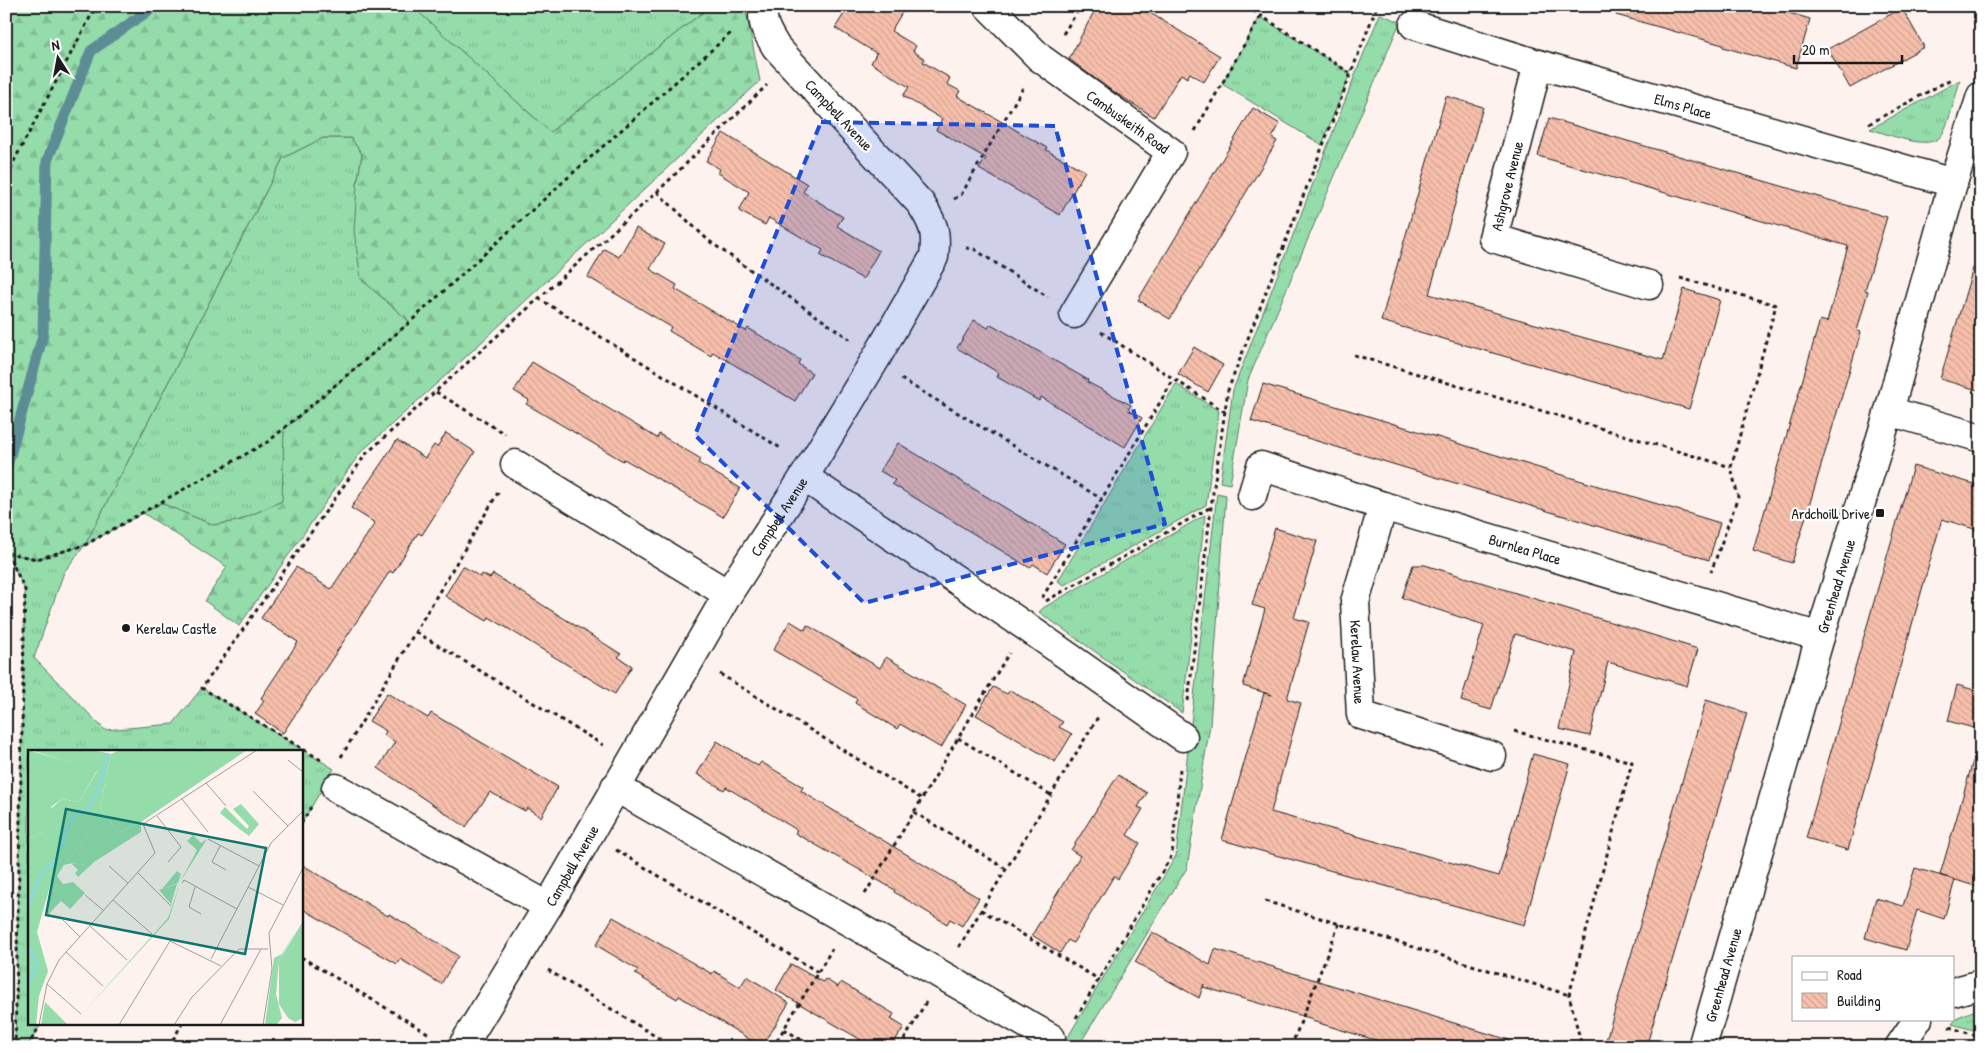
<svg xmlns="http://www.w3.org/2000/svg" width="1987" height="1053" viewBox="0 0 1987 1053" font-family="'Patrick Hand',sans-serif">
	<style>
		.grass { fill: url(#grass-tufts); stroke: #587c64 }
		.forest { fill: url(#forest-firs); stroke: #587c64 }
		.lines { fill: none; stroke-linecap: round; stroke-linejoin: round }
		.stream { stroke: #5d8d94; stroke-width: 11 }
		.building { fill: url(#building-back-hatch); stroke: #1c1c1c }
		.street-casing { stroke: #1c1c1c; stroke-width: 31 }
		.path { stroke: #1c1c1c; stroke-width: 3; stroke-dasharray: 4 4; stroke-linecap: butt }
		.street { stroke: #fff; stroke-width: 28 }
		.marked { fill: #1d4ed8; fill-opacity: 0.2; stroke: #1d4ed8; stroke-width: 4; stroke-dasharray: 10 6; stroke-linejoin: round }
		.poi-dot { fill: #1c1c1c; stroke: #fff; stroke-width: 2 }
		.labels { text-anchor: middle; dominant-baseline: central; stroke-width: 4.5; stroke-linejoin: round; paint-order: stroke }
		.street-label { font-size: 15px; fill: #1c1c1c; stroke: #fff }
		.poi-label { font-size: 15px; fill: #1c1c1c; stroke: #fff; text-anchor: end }
		.inset-river { fill: none; stroke: #89d9e4; stroke-width: 2.5 }
		.inset-road { fill: none; stroke: #a39c9a; stroke-width: 1 }
		.view { fill: #0f766e; fill-opacity: 0.15; stroke: #0f766e; stroke-width: 2.5 }
		.inset-edge { fill: none; stroke: #1c1c1c; stroke-width: 2.5 }
	</style>
	<defs>
		<pattern id="grass-tufts" width="24" height="20" patternUnits="userSpaceOnUse" patternTransform="scale(1.25)"><rect width="24" height="20" fill="#95dcab"/><path d="M3 7l-1-3M5 7V3M7 7l1-3M15 17l-1-3M17 17v-4M19 17l1-3" fill="none" stroke="#80bc93"/></pattern>
		<pattern id="forest-firs" width="22" height="20" patternUnits="userSpaceOnUse" patternTransform="scale(1.25)"><rect width="22" height="20" fill="#95dcab"/><path d="M5 1l3.5 6h-7zM16 11l3.5 6h-7z" fill="#80bc93"/></pattern>
		<pattern id="building-back-hatch" width="6" height="6" patternUnits="userSpaceOnUse" patternTransform="scale(1.25)"><rect width="6" height="6" fill="#f7bfac"/><path d="M-1 5l2 2M0 0l6 6M5-1l2 2" fill="none" stroke="#d3a493"/></pattern>
	</defs>
	<rect width="100%" height="100%" fill="#fdf2ee"/>
	<filter id="ink" filterUnits="userSpaceOnUse"><feTurbulence type="fractalNoise" baseFrequency=".02" numOctaves="2"/><feDisplacementMap in="SourceGraphic" scale="10" xChannelSelector="R" yChannelSelector="G"/><feConvolveMatrix kernelMatrix="1 2 1 2 8 2 1 2 1" color-interpolation-filters="sRGB"/></filter>
	<g filter="url(#ink)">
		<path class="grass" d="M412,6H711L550,132Z
			M1380,14L1400,22L1248,380L1230,484L1220,482L1233,390L1355,75Z
			M1260,17L1350,73L1322,145L1222,84Z
			M1960,80C1957,92 1947,129 1941,136C1929,152 1886,133 1870,129Z
			M323,138H351L362,154L357,185L361,279L410,322L282,501L238,521L213,525L161,503L85,545L64,572L34,658L105,730L173,724L202,688L334,769L301,824V752H29V1024H41L27,1047H15L25,590L7,553L37,559L85,545L283,158Z
			M1176,384L1219,411L1206,505L1064,585L1058,581Z
			M1217,493L1226,495L1210,725L1187,868L1078,1047H1062L1176,856Z
			M1205,515L1182,713L1039,612L1043,608Z
			M1981,1008V1032L1952,1024L1958,1017Z"/>
		<path class="forest" d="M6,6H412L550,132L711,6H745L760,81L455,367L360,453L239,626L205,601L227,567L143,513L161,503L213,525L238,521L282,501L284,429L410,322L361,279L354,231L357,185L362,154L351,138H323L283,158L85,545L37,559L7,553L9,577L6,605Z"/>
		<g class="lines">
			<path class="stream" d="M6,470L43,335L47,161L91,51L155,6"/>
		</g>
		<path class="building" d="M849,6H906L891,31L916,46L913,51L925,59L923,62L950,78L947,84L960,91L957,96L1047,148L1046,150L1085,171L1060,215L979,169L986,158L936,130L942,119L903,96L909,87L871,63L877,52L876,53L835,28Z
			M1097,6H1139L1220,56L1204,82L1190,73L1187,78L1181,74L1154,117L1109,89L1069,59Z
			M1617,6H1766L1810,19L1796,68L1723,47V45L1616,15Z
			M1902,8L1924,47L1850,88L1828,49Z
			M1446,96L1483,107L1429,294L1663,360L1684,289L1720,300L1689,409L1381,321Z
			M1253,108L1280,124L1272,138L1277,141L1170,319L1138,300Z
			M1549,118L1887,217L1865,290L1868,291L1857,331L1861,332L1792,563L1753,551L1820,320L1827,322L1848,246L1538,156Z
			M723,133L807,184L803,192L843,217L837,226L879,251L863,279L820,255L823,250L769,218L765,225L739,211L749,192L718,173L720,169L706,161Z
			M636,228L665,244L650,269L677,285L675,289L746,331L748,328L800,360L798,364L812,373L795,401L713,352L711,356L669,331L671,327L588,277L604,249L619,257Z
			M1973,268L1981,269V391L1940,379Z
			M974,320L988,328L991,324L1088,380L1087,382L1131,405L1128,410L1142,418L1125,447L1041,397L1039,401L997,377L999,373L957,348Z
			M1194,347L1223,365L1208,392L1178,374Z
			M532,362L657,438L659,434L701,459L698,463L740,488L723,517L624,459L623,461L526,404L529,400L514,391Z
			M1263,384L1720,523L1709,560L1251,421Z
			M446,433L475,452L422,535L418,533L393,573L390,571L283,733L255,714L264,701L261,698L298,642L261,618L296,567L331,589L375,523L351,508L397,440L425,458L434,445L437,447Z
			M898,443L1065,544L1047,573L1033,564L1030,568L892,484L895,480L880,471Z
			M1913,466L1981,486V531L1942,519L1848,850L1806,838Z
			M1275,528L1317,541L1294,618L1309,622L1287,699L1301,703L1271,812L1499,876L1533,754L1570,764L1524,925L1222,840L1264,693L1272,695L1243,686L1265,609L1252,605Z
			M1413,565H1425L1698,649L1687,686L1608,662L1590,736L1559,729L1576,652L1515,634L1491,710L1461,701L1484,625L1402,598Z
			M463,566L480,577L482,574L490,578L493,574L621,654L618,657L632,666L615,694L489,617L487,621L445,596Z
			M790,621L805,630L807,625L880,668L886,657L966,705L941,748L900,724L897,729L855,703L857,699L773,650Z
			M1957,685L1981,692V730L1948,721Z
			M993,687L1007,694L1010,690L1063,722L1059,727L1072,734L1055,762L976,715Z
			M387,693L428,718L431,713L558,787L541,817L527,808L525,811L490,792L466,827L378,768L395,742L384,735L386,731L369,721Z
			M1706,700L1747,713L1646,1047H1604Z
			M717,741L758,766L761,762L803,787L801,791L979,898L962,926L950,919L947,924L894,892L895,890L795,833L797,830L726,787L724,790L697,774Z
			M1973,761L1981,763V888L1940,875Z
			M1118,775L1147,793L1138,807L1143,809L1127,835L1140,843L1118,879L1114,876L1073,943L1068,940L1060,953L1032,935L1080,856L1071,850Z
			M301,864L388,916L389,914L442,945L458,956L441,984L400,959L397,964L301,908Z
			M1915,868L1955,880L1944,919L1917,910L1906,950L1865,938L1876,898L1903,906Z
			M613,917L712,974L714,971L740,987L747,976L789,1003L762,1047L679,996L677,999L635,974L638,970L596,945Z
			M1152,932L1210,965L1215,949L1509,1040L1508,1047H1398L1312,1021L1313,1019L1203,987L1204,984L1199,998L1135,962Z
			M791,964L823,982L825,979L838,987L841,982L894,1014L891,1019L904,1027L891,1047H873L776,990Z"/>
		<g class="lines">
			<defs>
				<g id="street">
					<path id="s1" d="M988,6L1040,58L1171,152L1074,314"/>
					<path id="s2" d="M1414,25L1538,64L1953,183"/>
					<path d="M1538,64L1493,238L1649,285"/>
					<path d="M1889,411L1981,438"/>
					<path d="M515,464L728,594"/>
					<path d="M804,477L1025,626L1183,737"/>
					<path id="s3" d="M1252,496L1261,466L1383,506L1820,637"/>
					<path id="s4" d="M1383,506L1355,602L1361,715L1492,756"/>
					<path d="M615,787L1051,1038"/>
					<path d="M336,788L548,906"/>
					<path d="M1953,992L1981,984"/>
					<path id="s5" d="M462,1047L548,906L728,594L804,477L875,360L934,257C937,232 934,225 921,204L776,47C768,33 759,22 765,6"/>
					<path id="s6" d="M1702,1047L1820,637L1889,411L1953,183L1981,96"/>
					<path d="M1899,1047L1918,1019"/>
				</g>
			</defs>
			<use href="#street" class="street-casing"/>
			<path class="path" d="M1246,6L1350,73
				M1063,34L1081,6
				M1869,124L1951,79
				M1195,131L1260,17
				M657,192L709,241L851,340
				M6,193L14,161L96,6
				M954,199L961,195L1024,86
				M966,248L974,249L1048,297
				M1680,278L1776,305L1731,467L1738,497L1711,572
				M538,298L782,449
				M1101,332L1225,412
				M1354,355L1731,467
				M901,379L1102,499
				M436,392L505,434
				M7,552L25,590L15,1047
				M7,553L37,559L85,545L269,441L410,322L564,181L733,31
				M1042,598L1174,379
				M1046,601L1211,507
				M416,632L603,745
				M720,674L922,799
				M1188,701L1211,507L1228,390L1377,6
				M1514,731L1632,762L1569,995L1581,1043L1580,1047
				M958,738L1051,795
				M341,757L499,491
				M321,760L202,688L366,454L657,192L767,85
				M914,812L1006,869
				M301,824L311,807
				M616,850L818,972
				M865,894L1009,653
				M1265,901L1569,995
				M981,910L1100,980
				M959,947L1098,717
				M301,957L431,1035
				M548,970L673,1047
				M1076,1018L1172,855L1180,769
				M1949,1027L1981,1037
				M784,1029L813,1047
				M27,1047L41,1024
				M169,1047L182,1024
				M773,1047L832,949
				M900,1047L926,1002
				M1291,1047L1339,924"/>
			<use href="#street" class="street"/>
		</g>
	</g>
	<path class="marked" d="M821,122L1055,126L1165,524L864,603L695,435Z"/>
	<g class="poi-dot">
		<rect x="1875" y="508" width="10" height="10" rx="2.5"/>
		<circle cx="126" cy="628" r="5"/>
	</g>
	<g class="labels">
		<g class="street-label">
			<text stroke="none"><textPath href="#s2" startOffset="281">Elms Place</textPath></text>
			<text transform="translate(839 115) rotate(47)">Campbell Avenue</text>
			<text stroke="none"><textPath href="#s1" startOffset="182">Cambuskeith Road</textPath></text>
			<text transform="translate(1507 186) rotate(-76)">Ashgrove Avenue</text>
			<text stroke="none"><textPath href="#s5" startOffset="618">Campbell Avenue</textPath></text>
			<text stroke="none"><textPath href="#s3" startOffset="308">Burnlea Place</textPath></text>
			<text stroke="none"><textPath href="#s6" startOffset="480">Greenhead Avenue</textPath></text>
			<text stroke="none"><textPath href="#s4" startOffset="160">Kerelaw Avenue</textPath></text>
			<text stroke="none"><textPath href="#s5" startOffset="212">Campbell Avenue</textPath></text>
			<text stroke="none"><textPath href="#s6" startOffset="75">Greenhead Avenue</textPath></text>
		</g>
		<g class="poi-label">
			<text x="1870" y="513">Ardchoill Drive</text>
			<text x="136" y="628" text-anchor="start">Kerelaw Castle</text>
		</g>
	</g>
	<g transform="translate(28 750)">
		<rect width="275" height="275" fill="#fdf2ee"/>
		<path d="M0,0L69,20L51,52L34,49L24,56L15,82L0,89ZM92,0H219L113,72L91,83L72,58L83,4ZM213,54L231,74L221,86L209,77L212,72L219,79L221,76L205,59ZM64,80H71L73,99L57,115L44,113L36,115L29,126L35,134L45,132L57,143L42,159L33,151L19,166L28,115H36ZM165,85L173,93L179,89L152,132L169,100L159,91ZM149,121L153,124L150,133L134,139ZM152,133L141,169L53,265L140,168ZM149,134L143,154L131,140ZM275,171V268L267,272L260,268L251,254V211ZM17,252L40,275H13Z" fill="#95dcab"/>
		<path d="M3,0H65L83,4L72,58L91,83L113,72V82L66,112L50,127L47,123L50,120L43,113L57,115L58,108L73,99L69,94L71,80H64L36,115H28L9,182L20,221L11,246L8,275H0V89L15,82V66L34,49L51,52L69,21ZM197,57L212,72L209,77L192,63ZM267,182L251,211L248,244L254,268L248,275H237L246,208L254,204Z" fill="#95dcab"/>
		<path class="inset-river" d="M0,156L13,124L27,111L40,76L46,66L59,60L71,39L80,3M0,197L9,212L0,238"/>
		<path class="inset-road" d="M260,10L275,22M178,33L198,56M225,41L260,76M154,49L180,82M129,66L153,97L140,112M180,89L231,116M192,96L184,112L198,120M81,116L100,133M110,123L143,156M154,133L156,130L209,159M167,137L161,157L173,164M220,137L255,155M57,145L76,161M85,150L124,184M35,170L52,187M62,176L99,210M38,202L75,236M183,209L243,93L275,61M19,234L53,264M11,275L19,234L31,210L127,103L115,74L229,0M91,275L142,191L193,216M146,275L164,247L211,199H240M192,275L233,199M235,275L244,219L241,183L275,118"/>
		<path class="view" d="M38,59L238,98L217,204L18,165Z"/>
		<rect width="275" height="275" class="inset-edge"/>
	</g>
	<rect width="1987" height="1053" fill="none" stroke="#fff" stroke-width="25"/>
	<rect x="12" y="12" width="1962" height="1028" fill="none" stroke="#1c1c1c" stroke-width="2" filter="url(#ink)"/>
	<rect x="1792" y="956" width="162" height="65" fill="#ffffff" stroke="#a4a4a4"/>
	<rect x="1802" y="972" width="25" height="8" fill="#ffffff" stroke="#a4a4a4"/>
	<text x="1837" y="980" font-size="15" fill="#1c1c1c">Road</text>
	<rect x="1802" y="993" width="25" height="15" fill="url(#building-back-hatch)" stroke="#a4a4a4"/>
	<text x="1837" y="1006" font-size="15" fill="#1c1c1c">Building</text>
	<g transform="translate(58 58) rotate(349)" stroke="#ffffff" stroke-width="4" paint-order="stroke">
	<path d="M0-4L9 19L0 12L-9 19Z" fill="#1c1c1c"/>
	<text y="-8" font-size="14" font-weight="bold" text-anchor="middle" fill="#1c1c1c">N</text>
	</g>
	<path d="M1794 55v8h108v-8" fill="none" stroke="#1c1c1c" stroke-width="2.5"/>
	<text x="1802" y="55" font-size="15" fill="#1c1c1c" stroke="#ffffff" stroke-width="4" paint-order="stroke">20 m</text>
</svg>
